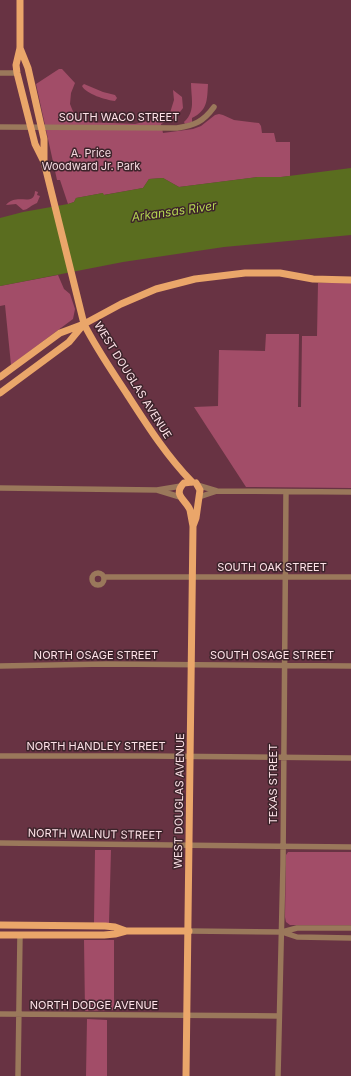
<svg xmlns="http://www.w3.org/2000/svg" width="351" height="1076" viewBox="0 0 351 1076" font-family="Inter,sans-serif">
	<style>
		.green { fill: #a24d68 }
		.water { fill: #5a6d1f }
		.lines { fill: none; stroke-linecap: round; stroke-linejoin: round }
		.minor { stroke: #9a785b; stroke-width: 5.5 }
		.major { stroke: #eaa66a; stroke-width: 7 }
		.labels { text-anchor: middle; dominant-baseline: central; stroke-width: 3; stroke-linejoin: round; paint-order: stroke }
		.street-label { font-size: 11px; fill: #fee2e8; stroke: #3d242b }
		.park-label { font-size: 11px; fill: #f4d8df; stroke: #3d242b }
		.water-label { font-size: 12px; font-style: italic; fill: #b3d451; stroke: #3d242b }
	</style>
	<rect width="100%" height="100%" fill="#683343"/>
	<path class="green" d="M59,69H62L75,83L71,93L70,104L74,114L78,118L86,122L135,124L169,116L174,100L173,90L182,97L183,108L176,117L161,124L163,133L193,129L201,126L215,115L219,114L223,115L234,120L259,123L261,126L262,133H274L276,142H290V176L281,177H257L179,187L163,178L149,179L143,188L103,195V193L76,198L74,202L68,204L60,180H57L36,84Z
		M191,83L208,84C207,100 208,110 192,118V122L185,124L184,122C196,111 191,98 191,83Z
		M84,84L103,92L115,95L117,98L115,101C106,100 86,94 82,86Z
		M35,191L38,192L37,195L40,196L37,203C31,205 28,210 23,210L16,204L6,205C17,192 34,208 35,191Z
		M58,275L64,289L70,294L75,309L73,319L11,365L5,305L0,306V286Z
		M318,283H351V488L246,487L194,407L218,406L219,350L265,351L266,334H299L298,407H301L302,336H317Z
		M95,850H111L109,923H94Z
		M288,852H351V925H290L286,922L285,917L286,855Z
		M84,940H114V1010L85,1011Z
		M87,1019L107,1020V1076H86Z"/>
	<path class="water" d="M351,168V235L224,247L123,262L0,286V218L23,212L68,204L74,202L76,198L103,193L104,195L143,188L149,179L163,178L179,187L257,177H281Z"/>
	<g class="lines">
		<path class="minor" d="M0,73H17
			M0,127L177,128C195,125 203,122 214,107
			M197,485L217,491L351,492
			M0,488L157,490L181,486
			M157,490L180,497
			M199,497L217,491
			M92 579a6 6 0 1 1 12 0a6 6 0 1 1-12 0Z
			M104,577H351
			M0,666L106,664L351,666
			M0,756H146L351,758
			M0,843L351,847
			M189,931L282,932L297,928H351
			M282,932L297,937L351,938
			M0,1014L279,1016
			M18,1076L20,935
			M278,1076L283,864L286,492"/>
		<path class="major" d="M20,0V48L16,65L17,73L35,144L43,160
			M20,48L28,68L44,139V162L84,324C96,348 112,371 127,394C147,425 166,455 192,482
			M0,377L60,333L84,324L121,304L156,289L195,279L245,273H280L313,279L351,280
			M0,393L69,342L83,325
			M193,526L196,518L200,490L196,483
			M0,925L105,926L115,927L126,931
			M0,935H104L115,934L126,931H189
			M186,1076L193,526C192,521 191,515 190,510C186,500 172,495 184,483L192,482"/>
	</g>
	<g class="labels">
		<g class="street-label">
			<text x="119" y="117">SOUTH WACO STREET</text>
			<text transform="translate(133 380) rotate(58)">WEST DOUGLAS AVENUE</text>
			<text x="272" y="567">SOUTH OAK STREET</text>
			<text x="96" y="655">NORTH OSAGE STREET</text>
			<text x="272" y="655">SOUTH OSAGE STREET</text>
			<text x="96" y="746">NORTH HANDLEY STREET</text>
			<text transform="translate(273 784) rotate(-90)">TEXAS STREET</text>
			<text transform="translate(179 801) rotate(-89)">WEST DOUGLAS AVENUE</text>
			<text transform="translate(95 834) rotate(1)">NORTH WALNUT STREET</text>
			<text x="94" y="1005">NORTH DODGE AVENUE</text>
		</g>
		<g class="park-label">
			<text x="91" y="153">A. Price<tspan x="91" dy="13">Woodward Jr. Park</tspan></text>
		</g>
		<g class="water-label">
			<text transform="translate(174 211) rotate(-8)">Arkansas River</text>
		</g>
	</g>
</svg>
